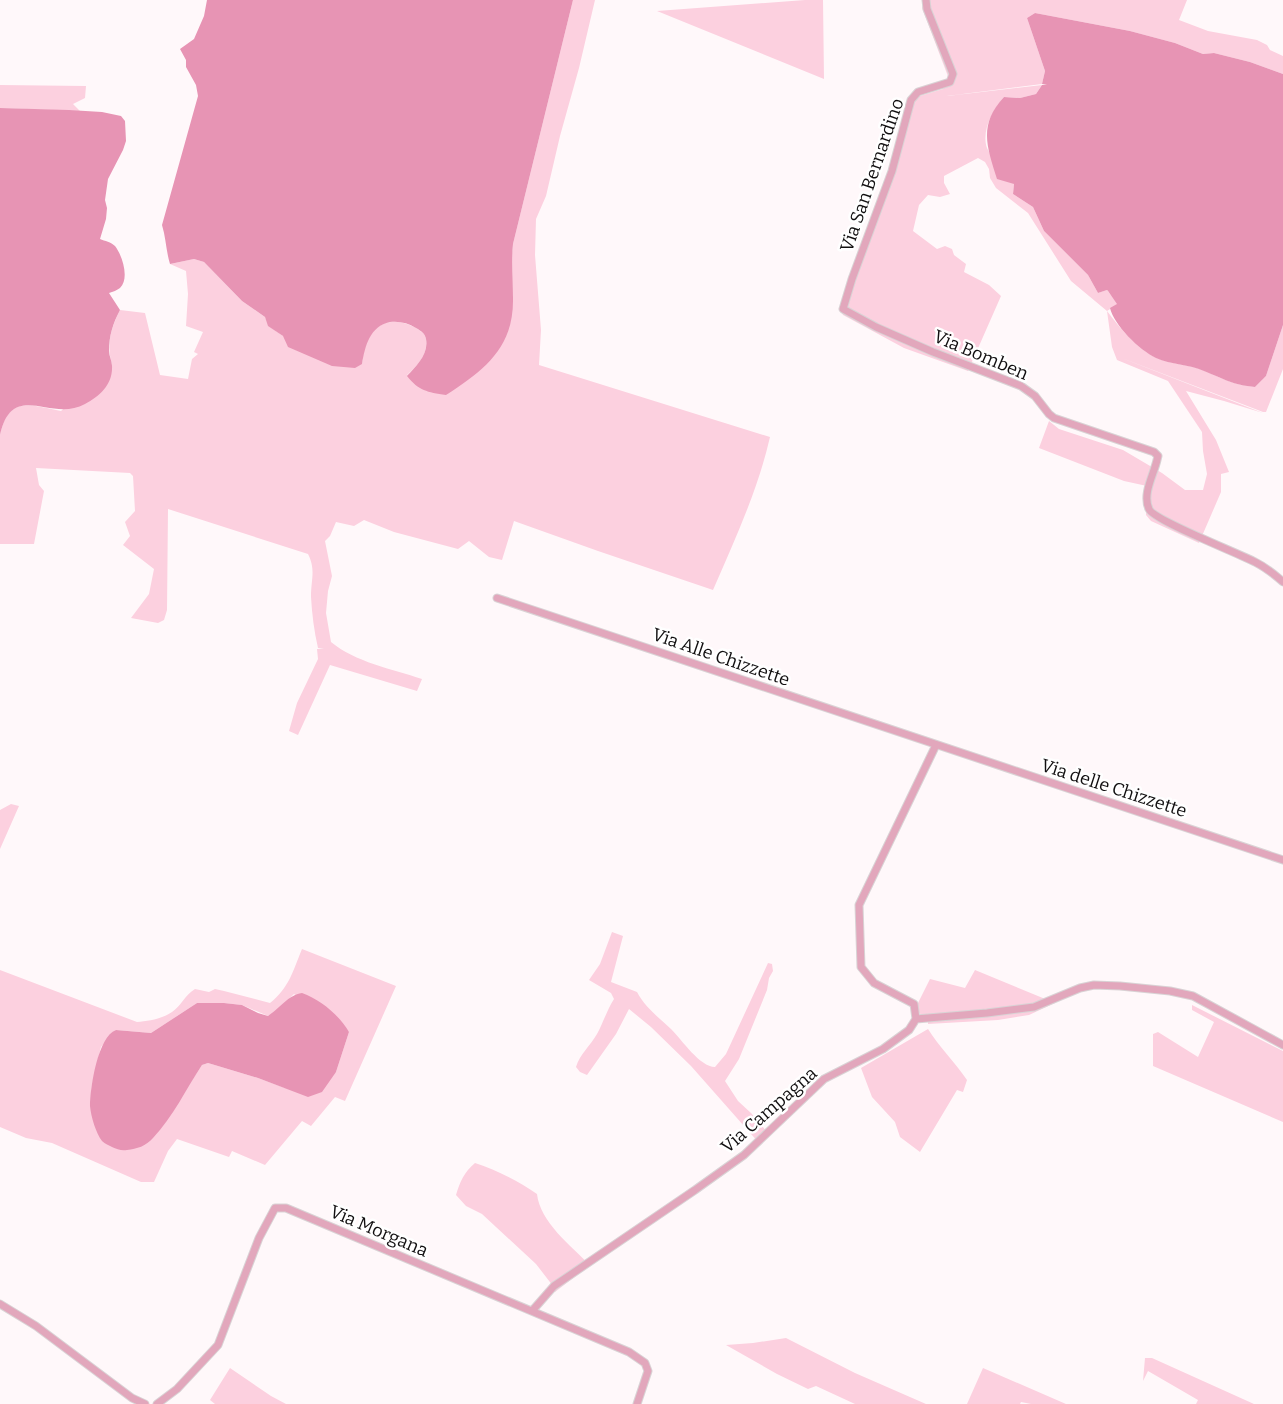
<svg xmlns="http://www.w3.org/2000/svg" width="1283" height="1404" viewBox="0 0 1283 1404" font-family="Bitter,serif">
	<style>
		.green { fill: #fcd0df; fill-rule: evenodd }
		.water { fill: #e794b4 }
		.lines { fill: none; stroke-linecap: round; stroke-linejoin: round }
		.minor-casing { stroke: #d9d3d5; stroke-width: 9 }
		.minor { stroke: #e2a7bc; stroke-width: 7 }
		.labels { text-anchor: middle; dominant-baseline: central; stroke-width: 5; stroke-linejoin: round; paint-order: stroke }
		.street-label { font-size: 18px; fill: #110f10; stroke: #fff }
	</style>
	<rect width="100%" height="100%" fill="#fff8fa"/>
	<path class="green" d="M573,0H595L579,68L560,136L546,196L536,219L535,255L541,330L539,365L770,437C758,490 735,539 713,590L598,551L514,521L502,560L489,557L469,541L458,549L394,532L364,520L354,526L336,522L330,536L325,541L332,576L328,591L326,613L331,642C355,662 392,669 422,679L417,691L330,665L298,735L289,731L297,703L318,659L317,649H324L318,648C314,631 312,614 311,597C311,579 316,570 308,554L168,509L167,610L164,620L158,623L131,618L149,594L154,569L123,545L130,536L125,522L135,511L133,476L130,473L36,468L39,485L44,491L34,544H0V435C9,395 29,405 61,411L112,364C106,345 111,328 120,310L145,313L160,375L188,379L192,359L198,354L194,352L203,332L186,326L188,294L186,271L170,264L194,259L204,262L242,301L265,317L269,326L283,336L362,364C363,353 365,343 371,334C383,317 404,320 419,330C423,333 425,334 426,339C429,353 417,366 407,375L513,300L511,263L513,244Z
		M805,0H823L824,79L657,11Z
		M924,0H1187L1179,20L1208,31L1257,40L1267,45L1270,50L1283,56V74L1250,62L1214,53L1203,54L1175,43L1130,31L1035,13L1027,18L1045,71L1042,84L947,96L1042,85L1036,94L1020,98L1004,97C993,109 981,131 987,148C991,157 1007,175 1014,184L1013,194L1033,207L1044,231L1088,275L1098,293L1107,290L1118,304L1107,311C1119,327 1138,350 1157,358C1172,365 1190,364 1205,371C1223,379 1235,385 1255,387L1266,376L1283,325V369L1266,412H1263L1119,357L1263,413L1224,401L1186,391L1216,440L1229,472L1221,474V492L1199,543L1151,521L1146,515L1147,486L1124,481L1039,448L1049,421L1059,429L1123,450L1162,473L1185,490H1203L1207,474L1203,451L1202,432L1168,381L1117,360L1112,347L1107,311L1071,281L1028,213L996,188L990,178L989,169L985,162L978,158L944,176V183L950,194L940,197L928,195L919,205L913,231L937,249L945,246L952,249L954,255L966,264L964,272L989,285L1001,296L968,371L904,348L843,315L841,311L881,195L910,99L943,89L949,79L922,8Z
		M0,85L86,86L85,98L73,104L80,111L0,108Z
		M11,804L19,806L0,849V810Z
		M612,932L623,936L611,982L637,992C645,1007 659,1018 671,1029C682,1040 700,1067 715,1067L726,1054L768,963L772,964L773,971L769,978L767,990L739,1059L725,1081L738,1101L751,1113L768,1133L759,1143L691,1066L651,1027L629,1009L616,1034L587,1075L580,1072L576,1067C580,1054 590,1046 597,1034C603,1023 607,1010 614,999L611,993L589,980L600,964Z
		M302,949L396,986L345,1101L335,1097L311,1126L302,1121L265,1165L232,1151L229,1157L177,1139L168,1151L154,1182H141L52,1143L26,1138L0,1127V970L137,1022C148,1021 162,1019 172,1012C181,1006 185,995 195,989L209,992L215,989L224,991L270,1003C289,988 293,971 302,949ZM294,994L349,1032L336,1072L285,1088L258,1078L208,1063L202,1065L190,1083L90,1106L92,1084L101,1047L116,1030L151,1033L197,1003H224L242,1005L268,1016L276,1012Z
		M975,970L1055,1003L1029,1015L998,1020L928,1024V1021L915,1009L930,979L965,988Z
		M1192,1005L1283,1051V1122L1153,1066V1034L1158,1032L1198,1057L1214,1022L1192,1010Z
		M928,1029C939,1047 955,1062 967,1080L963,1092L957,1090L920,1152L900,1137L895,1122L872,1097L861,1068Z
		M475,1163C496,1170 519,1181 537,1194C540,1222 571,1246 590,1265L555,1292L553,1286L536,1264L482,1214L466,1206L456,1195C460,1182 464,1172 475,1163Z
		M786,1338L855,1373L926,1404H855L816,1386L808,1389L777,1374L726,1345L753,1343Z
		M1145,1358H1152L1254,1404H1196L1198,1400L1148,1371L1143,1381Z
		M230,1368L271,1396L286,1404H215L210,1400Z
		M983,1368L1066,1404H1031L1021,1402L1020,1404H967Z"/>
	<path class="water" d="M207,0H573L513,244C511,262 513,280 513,298C514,348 484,370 446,395C427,392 419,391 407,376C416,366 429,354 426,339C425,333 421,331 416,328C408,323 400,321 390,322C370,326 365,346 362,364L355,368L332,366L288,347L283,336L268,326L265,317L242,301L204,262L194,259L170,264C166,251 166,238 162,225L198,96L196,85L186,67V60L180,49L194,39L204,16Z
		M1035,13L1130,31L1175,43L1203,54L1214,53L1250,62L1283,74V325L1266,376L1255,387C1233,385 1224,379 1204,371C1189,364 1171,365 1156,358C1139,350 1114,325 1110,308L1117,304L1108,291L1107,290L1098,293L1088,275L1044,231L1033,207L1013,194L1014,184L997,179C987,147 978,125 1004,97L1020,98L1036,94L1042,85L1047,84H1042L1045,71L1027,18Z
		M0,108L69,110L102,112L121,116L125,121L126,141L123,150L108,179L105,200L107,208L106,219L100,239C105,241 111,242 115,246C122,255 130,278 120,288C117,290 113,292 109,293L120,310C113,323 109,336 109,351C109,356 112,361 112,366C113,384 100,396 85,404C50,423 13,379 0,435Z
		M302,993C321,1000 339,1015 349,1032L336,1072L322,1092L308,1097L258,1078L208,1063L202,1065C186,1089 173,1117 153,1138C146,1146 137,1149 127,1150C121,1151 117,1149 112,1147C109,1145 105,1144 102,1141C96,1133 91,1117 90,1106C90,1088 98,1036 116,1030L151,1033L197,1003H224L242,1005L258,1013L268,1016C279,1009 288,995 302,993Z"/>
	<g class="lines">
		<defs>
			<path id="minor" d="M926,0L927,9L953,74L950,82L918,92L911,100L892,171L852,279L843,309L876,327L933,352L1021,386L1035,396L1049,414L1054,418L1154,452L1158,456L1157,460C1154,474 1142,494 1149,509C1153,520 1238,553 1255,562C1265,567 1274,574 1283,582
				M497,598L1283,860
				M916,1019L987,1013L1034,1007L1080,988L1094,985L1120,986L1170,991L1193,996L1283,1045
				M0,1304L36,1326L132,1398L145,1404
				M532,1311L554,1286L695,1190L744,1155L824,1079L883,1049L909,1030L916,1019L914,1004L874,983L861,967L859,905L936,745
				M157,1404L177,1389L218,1345L259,1238L275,1208H286L629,1352L645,1363L648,1371L637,1404"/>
		</defs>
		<use href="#minor" class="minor-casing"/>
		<use href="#minor" class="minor"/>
	</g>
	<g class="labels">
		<g class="street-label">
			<text transform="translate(872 175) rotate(-71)">Via San Bernardino</text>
			<text transform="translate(981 355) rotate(23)">Via Bomben</text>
			<text transform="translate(721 657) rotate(19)">Via Alle Chizzette</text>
			<text transform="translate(1114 788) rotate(18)">Via delle Chizzette</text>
			<text transform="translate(769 1110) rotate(-41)">Via Campagna</text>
			<text transform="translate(379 1231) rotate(23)">Via Morgana</text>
		</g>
	</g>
</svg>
